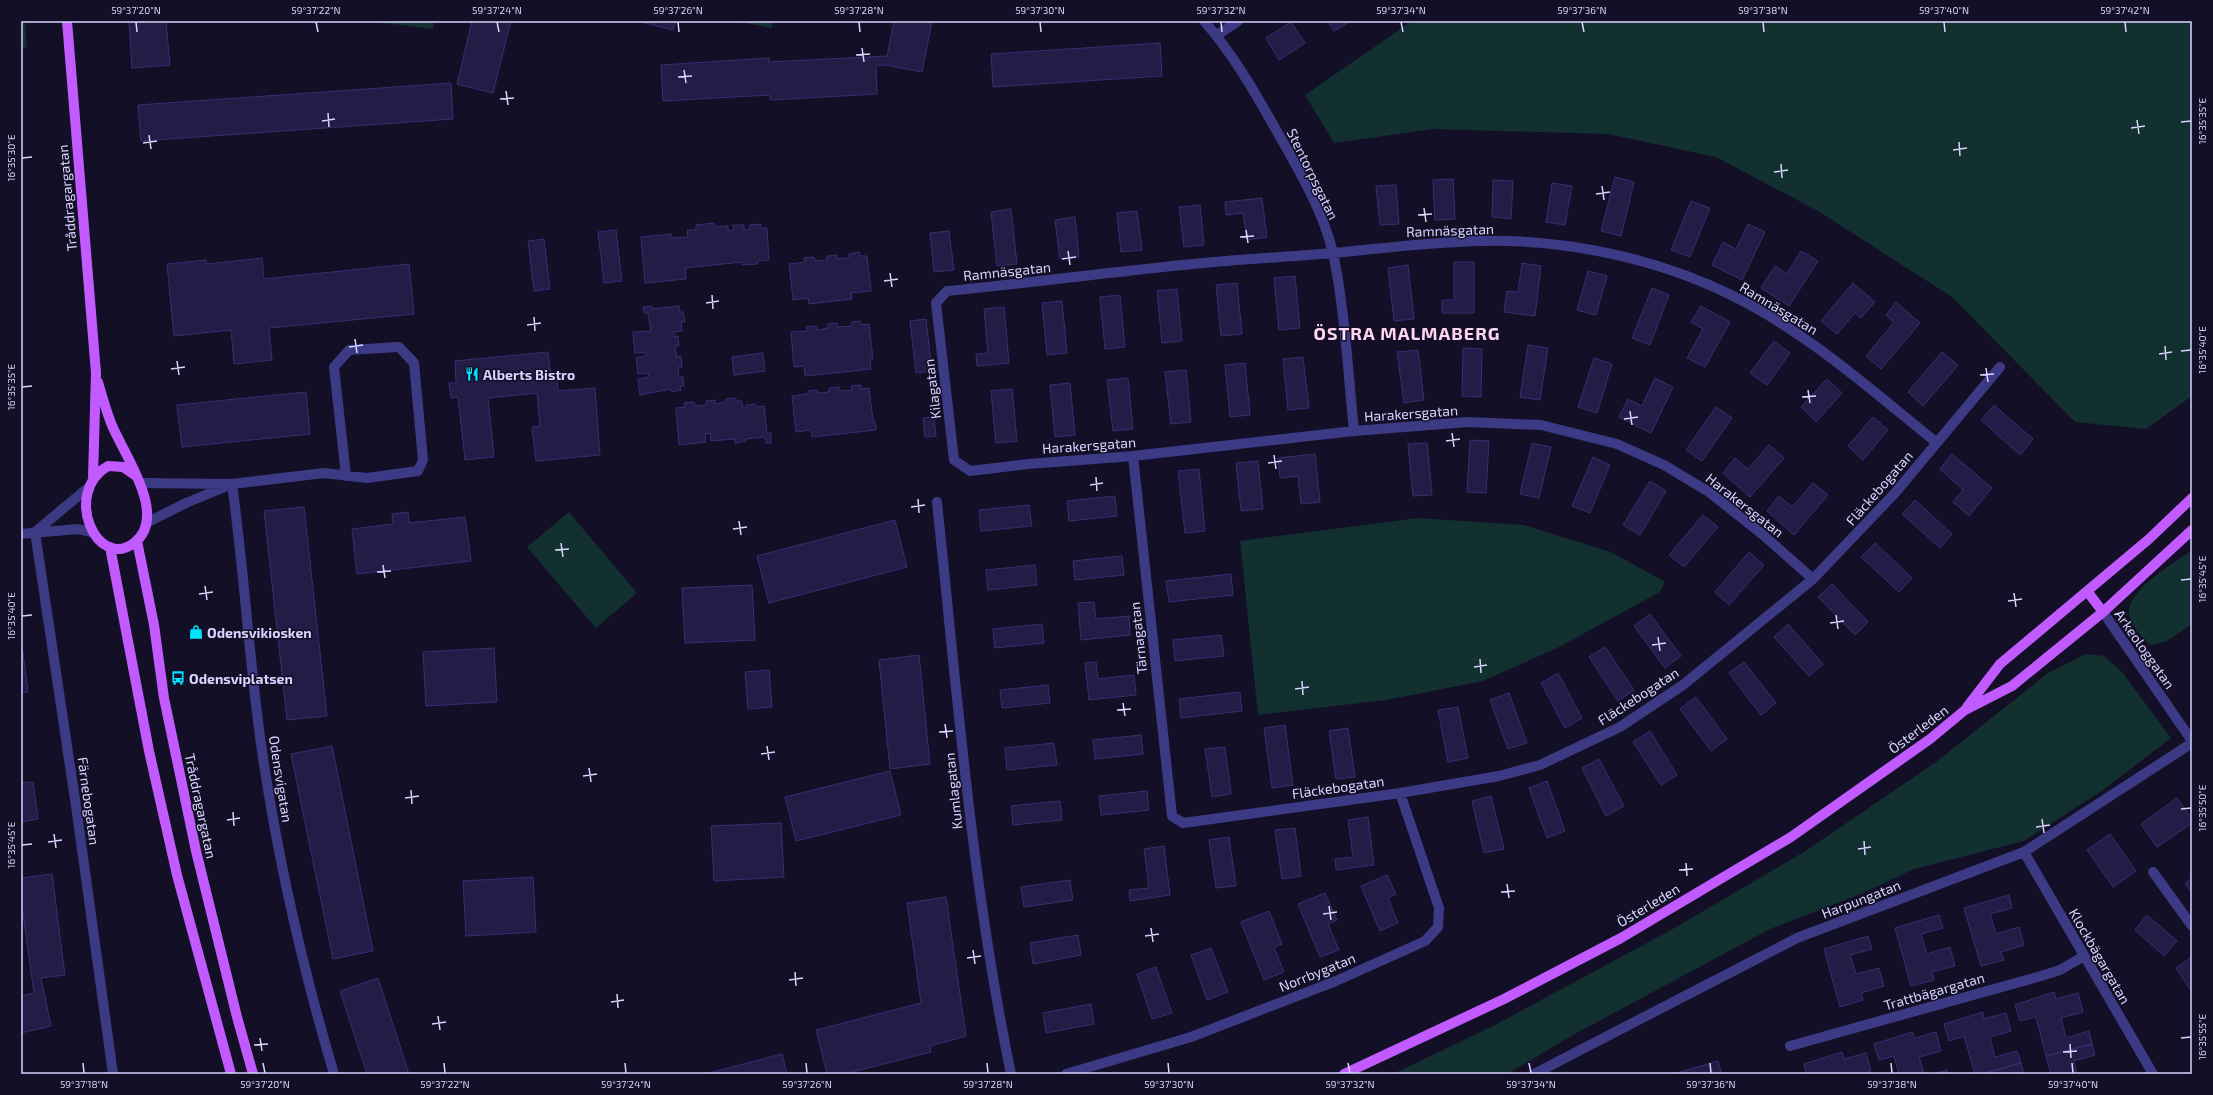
<svg xmlns="http://www.w3.org/2000/svg" width="2213" height="1095" viewBox="0 0 2213 1095" font-family="'Exo 2',sans-serif">
	<style>
		.green { fill: #12302f }
		.building { fill: #241b47; stroke: #3b2d73 }
		.lines { fill: none; stroke-linecap: round; stroke-linejoin: round }
		.minor { stroke: #3d3a85; stroke-width: 10 }
		.major { stroke: #c25bff; stroke-width: 10 }
		.ticks { fill: none; stroke: #d9d4ff; stroke-width: 1.5 }
		.labels { text-anchor: middle; dominant-baseline: central; stroke-width: 3; stroke-linejoin: round; paint-order: stroke }
		.street-label { font-size: 14px; fill: #d9d4ff; stroke: #130f26 }
		.poi-label { font-size: 14px; font-weight: bold; fill: #d9d4ff; stroke: #130f26; text-anchor: start }
		.district-label { font-size: 18px; font-weight: bold; letter-spacing: 1px; fill: #ffd6f0; stroke: #130f26 }
		.neatline { fill: none; stroke: #d9d4ff; stroke-width: 1.5 }
		.ticks-label { font-size: 10px; text-anchor: middle; fill: #d9d4ff }
	</style>
	<rect width="100%" height="100%" fill="#130f26"/>
	<path class="green" d="M21,21H25L27,48H21Z
		M369,21H434L433,29Z
		M734,21H773L772,28Z
		M1412,21H2192V396L2146,429L2075,422L1952,297L1818,211L1716,157L1608,134L1433,129L1334,143L1305,95Z
		M569,512L637,593L596,628L527,547Z
		M1418,518L1524,525L1611,552L1665,582L1660,592L1559,647L1483,681L1386,700L1258,715L1240,541Z
		M2192,551V624L2167,641L2151,645C2141,637 2127,623 2129,609C2132,588 2175,561 2192,551Z
		M2086,654L2104,656L2122,672L2171,738L2103,790L2024,841L1914,869L1861,894L1770,929L1573,1035L1507,1074H1393L1495,1025L1671,930L1804,852L1936,762L2048,673Z"/>
	<path class="building" d="M129,21H166L170,65L132,68Z
		M472,21H511L493,93L457,84Z
		M638,21H676L673,30Z
		M894,21H932L922,72L886,65L876,66L877,94L770,100V95L663,101L661,65L769,58V62L887,56Z
		M1328,21H1351L1334,31Z
		M1291,22L1305,43L1279,60L1266,38Z
		M1160,43L1162,76L993,87L991,54Z
		M451,83L453,119L141,141L138,105Z
		M1615,177L1634,182L1621,236L1601,231Z
		M1453,179L1455,219L1435,220L1433,180Z
		M1493,180L1513,181L1511,219L1492,217Z
		M1552,183L1572,186L1565,225L1546,222Z
		M1396,185L1399,224L1380,225L1376,186Z
		M1262,198L1267,237L1247,240L1243,213L1226,215L1225,202Z
		M1691,201L1710,208L1690,257L1671,250Z
		M1200,205L1204,245L1184,247L1179,207Z
		M1011,209L1017,264L997,266L991,212Z
		M1137,211L1142,250L1121,252L1117,213Z
		M1075,217L1079,257L1060,259L1055,220Z
		M714,223V227L728,226V231L734,230L733,225H744V230L750,229V225L761,224V228H767L769,260L758,261V264L742,265V262L685,268L686,279L645,283L641,237L671,234V238L688,237L687,230H696V225Z
		M1748,224L1765,232L1742,280L1712,265L1723,242L1736,249Z
		M616,230L622,281L604,283L598,232Z
		M949,231L954,270L934,272L930,233Z
		M544,239L550,289L534,291L528,241Z
		M1801,251L1818,261L1789,306L1761,288L1775,266L1787,274Z
		M859,252L860,256H867L871,291L851,293L852,299L809,304L808,298L793,300L789,264L805,262L804,258L814,257L815,261L827,260V256L837,255V259L849,258V254Z
		M262,258L264,279L409,264L414,314L269,328L272,360L234,364L231,330L174,336L167,264L206,260L207,264Z
		M1454,262H1474V313H1442V300H1454Z
		M1522,263L1541,266L1535,316L1504,312L1507,291L1518,292Z
		M1408,265L1414,319L1394,321L1388,268Z
		M1588,271L1607,276L1596,315L1577,310Z
		M1295,276L1300,328L1279,330L1274,278Z
		M1237,283L1242,334L1221,336L1216,285Z
		M1853,283L1875,302L1861,318L1855,313L1837,334L1821,321Z
		M1652,288L1669,295L1650,345L1632,338Z
		M1177,289L1182,341L1162,343L1157,291Z
		M1120,295L1125,347L1105,349L1100,297Z
		M1062,301L1067,353L1047,355L1042,303Z
		M1896,302L1920,323L1881,369L1866,356L1894,322L1886,315Z
		M652,306V309L679,306L680,312H683L685,322H681L682,331L674,332V337L678,336L679,346H675L677,357L681,356L682,367H678L679,377H683L684,386H680L681,390L672,392L671,389L640,395L638,379L649,377L648,373L638,374L636,358L646,356V352L635,353L633,332L651,331L648,313H644L643,307Z
		M1701,306L1730,322L1705,367L1687,358L1703,329L1691,322Z
		M1004,307L1009,363L977,366L976,354L988,353L984,309Z
		M926,319L932,371L916,373L910,321Z
		M860,321L861,325L869,324L873,359H870L871,369L805,376L804,366L794,367L791,332L807,331L806,327L816,326L817,330L828,328V324L837,323L838,327L852,326V322Z
		M1774,341L1790,353L1767,385L1750,373Z
		M1528,345L1548,348L1540,400L1520,397Z
		M1463,348L1482,349L1481,397L1462,396Z
		M1418,350L1424,400L1404,403L1397,352Z
		M548,352L551,377H557L558,391L595,388L600,455L536,461L532,427L540,426L537,393L488,398L494,457L465,460L458,397L451,398L449,383H456L455,361Z
		M1942,352L1958,365L1923,406L1908,392Z
		M763,353L765,371L734,375L732,357Z
		M1303,357L1309,408L1288,410L1283,359Z
		M1594,358L1612,364L1597,413L1578,407Z
		M1245,363L1250,415L1230,417L1225,365Z
		M1186,370L1191,422L1171,424L1165,372Z
		M1128,378L1133,429L1113,431L1107,380Z
		M1655,378L1673,387L1651,433L1619,417L1628,399L1642,406Z
		M1827,379L1842,393L1816,422L1801,407Z
		M1070,383L1075,435L1055,437L1050,385Z
		M861,385V389L869,388L873,421H875L876,430L812,437L811,430L796,432L792,396L808,394V391L817,390L818,393L829,392V388L839,387V391L852,390L851,386Z
		M1012,389L1017,441L996,443L991,391Z
		M306,392L310,434L182,447L177,405Z
		M736,398V401H742L743,408H746V405L755,404L756,407L764,406L767,433H771V443H766L765,437L746,439V441L735,443V439L711,441L710,433L705,434L706,442L679,445L676,408L685,407L684,403L694,402L695,406L706,405V401L715,400V404L726,402V399Z
		M1994,405L2033,439L2020,455L1981,420Z
		M1716,407L1732,418L1702,461L1686,450Z
		M934,417L936,436L925,437L923,418Z
		M1873,417L1888,430L1863,460L1848,446Z
		M1470,440L1489,441L1486,493L1467,492Z
		M1427,443L1432,495L1413,496L1408,444Z
		M1532,443L1551,447L1539,498L1520,494Z
		M1769,445L1784,458L1750,497L1723,473L1735,458L1748,469Z
		M1315,454L1320,502L1301,504L1298,476L1280,478L1278,458Z
		M1952,454L1992,488L1969,516L1953,502L1963,490L1940,469Z
		M1593,457L1610,465L1590,513L1572,506Z
		M1258,461L1263,509L1241,511L1236,463Z
		M1199,469L1205,531L1185,533L1178,471Z
		M1650,481L1666,491L1640,535L1623,525Z
		M1813,483L1828,495L1794,535L1767,511L1779,496L1792,507Z
		M1115,496L1117,516L1069,521L1067,501Z
		M1915,500L1952,534L1940,548L1902,514Z
		M1029,505L1032,526L981,531L979,510Z
		M304,507L327,716L287,720L264,511Z
		M408,512L409,523L465,517L471,561L357,574L352,529L393,524L392,514Z
		M1703,515L1718,527L1684,567L1669,555Z
		M895,520L907,567L769,603L757,556Z
		M1875,543L1912,578L1899,592L1861,557Z
		M1749,552L1764,565L1729,605L1715,592Z
		M1122,556L1124,575L1075,580L1073,561Z
		M1035,565L1037,585L988,590L986,570Z
		M1231,574L1233,595L1169,602L1166,581Z
		M1832,584L1868,622L1855,635L1818,597Z
		M752,585L755,640L685,643L682,588Z
		M1094,602L1096,619L1129,616L1130,635L1081,640L1078,603Z
		M1650,614L1681,656L1665,668L1634,626Z
		M1042,624L1044,643L995,648L993,629Z
		M1788,624L1823,664L1809,676L1774,637Z
		M1221,635L1224,656L1175,661L1173,640Z
		M21,638L28,692L21,693Z
		M1605,647L1634,690L1618,701L1589,657Z
		M494,648L497,702L426,706L423,652Z
		M919,655L930,764L890,769L879,660Z
		M1096,662L1098,679L1134,675L1136,695L1089,700L1085,663Z
		M1744,662L1776,703L1761,715L1729,673Z
		M769,670L772,707L748,709L745,672Z
		M1558,673L1582,718L1565,728L1541,683Z
		M1048,685L1050,703L1002,708L1000,690Z
		M1240,692L1242,711L1181,718L1179,699Z
		M1509,693L1527,743L1508,749L1490,700Z
		M1696,697L1727,739L1711,751L1680,709Z
		M1458,707L1468,758L1448,762L1438,710Z
		M1285,725L1293,785L1272,788L1264,728Z
		M1348,728L1355,777L1336,779L1329,731Z
		M1650,731L1677,775L1661,785L1633,742Z
		M1141,735L1143,754L1095,759L1093,740Z
		M1054,743L1057,765L1007,770L1005,748Z
		M332,746L373,951L333,959L291,754Z
		M1225,747L1231,794L1212,797L1205,749Z
		M1599,759L1624,806L1606,816L1582,768Z
		M890,771L901,815L796,841L785,797Z
		M1547,781L1565,831L1547,838L1529,788Z
		M33,782L38,819L21,822V783Z
		M1147,791L1149,810L1101,815L1099,796Z
		M1491,796L1504,849L1484,853L1472,801Z
		M2177,798L2192,819V823L2157,847L2141,824Z
		M1060,801L1062,820L1013,825L1011,806Z
		M1368,817L1374,865L1336,870L1335,859L1353,857L1348,820Z
		M781,823L784,877L714,881L711,826Z
		M1295,828L1301,876L1282,879L1275,830Z
		M2110,834L2136,871L2113,887L2087,850Z
		M1229,837L1236,886L1216,888L1209,840Z
		M1164,846L1170,895L1130,901L1129,890L1149,888L1144,849Z
		M52,874L65,975L41,978L51,1026L21,1033V996L34,993L21,899V878Z
		M1387,875L1396,894L1388,898L1398,923L1380,931L1361,886Z
		M533,877L536,932L466,936L463,881Z
		M2192,878V893L2185,883Z
		M1070,880L1073,900L1024,907L1021,887Z
		M1325,893L1337,920L1328,924L1339,950L1320,957L1298,904Z
		M2009,895L2012,908L1990,914L1996,934L2019,927L2024,945L2001,952L2004,960L1981,966L1964,908Z
		M946,897L966,1036L930,1046L931,1052L844,1074H827L816,1030L921,1003L907,903Z
		M1269,911L1282,944L1274,947L1284,972L1264,980L1241,922Z
		M1939,915L1943,928L1921,934L1927,954L1950,947L1955,966L1932,972L1934,980L1911,986L1895,928Z
		M2147,915L2177,941L2164,956L2135,930Z
		M1078,935L1081,955L1033,964L1030,943Z
		M1868,936L1872,949L1850,955L1856,974L1879,968L1884,986L1861,993L1863,1000L1840,1007L1824,949Z
		M1211,948L1228,992L1207,1000L1191,955Z
		M2190,958L2192,960V992L2176,968Z
		M1156,967L1172,1013L1152,1019L1137,974Z
		M378,978L409,1074H367L340,991Z
		M2054,992L2056,999L2078,993L2083,1012L2061,1018L2066,1038L2089,1031L2092,1044L2046,1056L2036,1017L2020,1021L2015,1005Z
		M1091,1004L1094,1024L1046,1033L1043,1013Z
		M1983,1012L1984,1019L2006,1013L2011,1031L1990,1037L1995,1057L2017,1051L2021,1063L1982,1074H1975L1964,1036L1949,1041L1944,1024Z
		M1912,1032L1915,1038L1936,1032L1941,1051L1919,1057L1924,1074H1899L1894,1056L1879,1060L1874,1044Z
		M2092,1044L2095,1055L2074,1061L2077,1074H2051L2046,1056Z
		M1842,1052L1844,1059L1866,1053L1871,1071L1860,1074H1806L1804,1064Z
		M782,1054L787,1074H705Z
		M1718,1061L1721,1072L1715,1074H1673Z
		M2021,1063L2024,1074H1982Z
		M1947,1070L1948,1074H1934Z"/>
	<g class="lines">
		<path class="minor" d="M1204,21C1234,55 1257,96 1279,135C1300,172 1323,211 1333,253C1345,310 1348,373 1354,431
			M1217,35L1238,21
			M1133,456L1172,816L1183,823L1400,793L1499,776L1540,765L1620,727L1683,685L1813,579L1895,493L2000,367
			M140,483L232,484L324,473L367,478L418,471L423,460L414,363L399,347L349,350L334,367L346,476
			M232,484C244,570 249,658 261,744C277,856 302,966 334,1074
			M937,502C957,693 972,886 1011,1074
			M146,523L186,503L227,486
			M35,532L76,806L113,1074
			M35,532L89,487
			M21,534L78,529L94,533
			M1813,579L1762,534L1709,492L1664,465L1617,444L1541,425L1468,422L1354,431L1133,456L1028,464L970,471L954,460L936,303L947,291C1029,283 1111,272 1193,264C1240,259 1287,257 1334,253C1383,248 1432,242 1481,241C1565,239 1656,258 1731,295C1807,332 1871,390 1936,442
			M2103,612L2192,741
			M2024,852L2153,1074
			M2153,872L2192,926
			M1790,1046L2041,976L2060,970L2084,956
			M1066,1074L1191,1037L1336,981L1425,941L1438,927L1439,908L1400,793
			M1534,1074L1797,938L2024,852L2192,743"/>
		<path class="major" d="M67,21L96,373L93,477
			M98,382C102,396 106,410 111,423C122,452 170,516 134,543C97,571 62,493 108,466L123,467L136,476
			M137,541L154,625L164,698L196,851L237,1017L253,1074
			M110,547L149,751L177,875L231,1074
			M2087,591L2103,612
			M1967,707L2000,664L2149,539L2192,498
			M1344,1074L1504,999L1621,938L1791,837L1930,739L1965,710L2012,686L2103,612L2192,530"/>
	</g>
	<path class="ticks" d="M136,22L137,32M316,22L318,32M497,22L499,32M678,22L679,32M859,22L860,32M1040,22L1041,32M1221,22L1222,32M1401,22L1403,32M1582,22L1584,32M1763,22L1764,32M1944,22L1945,32M2125,22L2126,32M862,48L864,62M856,55L870,54M684,70L686,83M678,77L692,76M506,91L508,105M500,99L514,98M328,113L329,127M2137,120L2139,134M322,121L335,119M2181,122L2191,121M2131,128L2145,126M149,135L151,149M1959,142L1960,156M143,143L157,141M1953,150L1967,148M22,158L32,157M1781,164L1782,178M1774,172L1788,170M1602,186L1604,200M1596,194L1610,192M1424,208L1426,222M1418,215L1432,214M1246,230L1248,243M1240,237L1254,236M1068,251L1070,265M1062,259L1076,257M890,273L892,287M884,281L898,279M712,295L713,309M706,303L719,301M534,317L535,331M527,325L541,323M355,339L357,353M2165,346L2166,360M349,347L363,345M2181,351L2191,350M2159,354L2172,352M177,361L179,375M1986,368L1988,382M171,369L185,367M1980,375L1994,374M22,387L32,386M1808,390L1810,403M1802,397L1816,396M1630,411L1632,425M1624,419L1638,417M1452,433L1454,447M1446,441L1460,439M1274,455L1276,469M1268,463L1282,461M1096,477L1097,491M1090,485L1103,483M918,499L919,513M911,507L925,505M739,521L741,535M733,529L747,527M561,543L563,557M555,550L569,549M383,565L385,578M377,572L391,571M2181,580L2191,579M205,586L207,600M2014,593L2016,607M199,594L213,592M2008,601L2022,599M1836,615L1838,629M22,616L32,615M1830,623L1844,621M1658,637L1660,651M1652,645L1666,643M1480,659L1481,673M1474,667L1487,665M1302,681L1303,695M1295,689L1309,687M1123,703L1125,716M1117,710L1131,709M945,724L947,738M939,732L953,731M767,746L769,760M761,754L775,752M589,768L591,782M583,776L597,774M411,790L412,804M405,798L419,796M2181,809L2191,808M233,812L234,826M2042,819L2044,833M227,820L240,818M2036,827L2050,825M54,834L56,848M1864,841L1865,855M48,842L62,840M22,845L32,844M1858,849L1871,847M1686,863L1687,876M1679,870L1693,869M1507,884L1509,898M1501,892L1515,891M1329,906L1331,920M1323,914L1337,912M1151,928L1153,942M1145,936L1159,934M973,950L975,964M967,958L981,956M795,972L796,986M789,980L803,978M617,994L618,1008M611,1002L624,1000M438,1016L440,1030M432,1024L446,1022M260,1038L262,1051M2181,1038L2191,1037M2070,1044L2071,1058M254,1045L268,1044M2063,1052L2077,1051M83,1063L84,1073M263,1063L265,1073M444,1063L445,1073M625,1063L626,1073M806,1063L807,1073M987,1063L988,1073M1168,1063L1169,1073M1348,1063L1350,1073M1529,1063L1531,1073M1710,1063L1711,1073M1891,1063L1892,1073M2072,1063L2073,1073"/>
	<defs>
		<symbol id="restaurant-bare" viewBox="-9 -9 18 18"><path d="M-5-6h1v4h1v-4h1v4h1v-4h1v5L-1.5 .5V6h-2V.5L-5-1ZM5-6V6H3V1.5H1.5Q1.5-4 5-6Z" fill="#00e5ff" stroke="#130f26" stroke-width="2.5" paint-order="stroke"/></symbol>
		<symbol id="shop-bare" viewBox="-9 -9 18 18"><path d="M-5-2.5h2.3a2.7 3.5 0 0 1 5.4 0H5L5.5 6h-11ZM-1.5-2.5h3a1.5 2.3 0 0 0-3 0Z" fill="#00e5ff" stroke="#130f26" stroke-width="2.5" paint-order="stroke"/></symbol>
		<symbol id="bus-bare" viewBox="-9 -9 18 18"><path d="M-5-6H5V4H4V6H2V4H-2V6H-4V4H-5ZM-3.5-4V0h7V-4ZM-3.5 1.2v1.5H-2V1.2ZM2 1.2v1.5H3.5V1.2Z" fill="#00e5ff" stroke="#130f26" stroke-width="2.5" paint-order="stroke"/></symbol>
	</defs>
	<g fill-rule="evenodd">
		<use href="#restaurant-bare" x="462" y="364" width="20" height="20"/>
		<use href="#shop-bare" x="186" y="622" width="20" height="20"/>
		<use href="#bus-bare" x="168" y="668" width="20" height="20"/>
	</g>
	<g class="labels">
		<g class="street-label">
			<text transform="translate(1313 174) rotate(64)">Stentorpsgatan</text>
			<text transform="translate(67 198) rotate(-95)">Tråddragargatan</text>
			<text transform="translate(1450 230) rotate(-2)">Ramnäsgatan</text>
			<text transform="translate(1007 271) rotate(-6)">Ramnäsgatan</text>
			<text transform="translate(1779 308) rotate(31)">Ramnäsgatan</text>
			<text transform="translate(932 389) rotate(-97)">Kilagatan</text>
			<text transform="translate(1411 413) rotate(-4)">Harakersgatan</text>
			<text transform="translate(1089 445) rotate(-4)">Harakersgatan</text>
			<text transform="translate(1879 488) rotate(-49)">Fläckebogatan</text>
			<text transform="translate(1745 505) rotate(38)">Harakersgatan</text>
			<text transform="translate(1138 638) rotate(-96)">Tärnagatan</text>
			<text transform="translate(2145 649) rotate(55)">Arkeologgatan</text>
			<text transform="translate(1638 696) rotate(-33)">Fläckebogatan</text>
			<text transform="translate(1918 729) rotate(-37)">Österleden</text>
			<text transform="translate(281 779) rotate(81)">Odensvigatan</text>
			<text transform="translate(1338 787) rotate(-8)">Fläckebogatan</text>
			<text transform="translate(953 791) rotate(-96)">Kumlagatan</text>
			<text transform="translate(89 801) rotate(82)">Färnebogatan</text>
			<text transform="translate(201 806) rotate(78)">Tråddragargatan</text>
			<text transform="translate(1861 899) rotate(-21)">Harpungatan</text>
			<text transform="translate(1648 905) rotate(-31)">Österleden</text>
			<text transform="translate(2100 956) rotate(60)">Klockbägargatan</text>
			<text transform="translate(1317 972) rotate(-22)">Norrbygatan</text>
			<text transform="translate(1934 991) rotate(-16)">Trattbägargatan</text>
		</g>
		<g class="poi-label">
			<text x="483" y="374">Alberts Bistro</text>
			<text x="207" y="632">Odensvikiosken</text>
			<text x="189" y="678">Odensviplatsen</text>
		</g>
		<g class="district-label">
			<text x="1407" y="333">ÖSTRA MALMABERG</text>
		</g>
	</g>
	<rect width="2213" height="1095" fill="none" stroke="#130f26" stroke-width="44"/>
	<rect x="22" y="22" width="2169" height="1051" class="neatline"/>
	<g class="ticks-label">
		<text x="136" y="14">59°37'20"N</text>
		<text x="316" y="14">59°37'22"N</text>
		<text x="497" y="14">59°37'24"N</text>
		<text x="678" y="14">59°37'26"N</text>
		<text x="859" y="14">59°37'28"N</text>
		<text x="1040" y="14">59°37'30"N</text>
		<text x="1221" y="14">59°37'32"N</text>
		<text x="1401" y="14">59°37'34"N</text>
		<text x="1582" y="14">59°37'36"N</text>
		<text x="1763" y="14">59°37'38"N</text>
		<text x="1944" y="14">59°37'40"N</text>
		<text x="2125" y="14">59°37'42"N</text>
		<text transform="translate(2202 121) rotate(-90)" y="4">16°35'35"E</text>
		<text transform="translate(11 158) rotate(-90)" y="4">16°35'30"E</text>
		<text transform="translate(2202 350) rotate(-90)" y="4">16°35'40"E</text>
		<text transform="translate(11 387) rotate(-90)" y="4">16°35'35"E</text>
		<text transform="translate(2202 579) rotate(-90)" y="4">16°35'45"E</text>
		<text transform="translate(11 616) rotate(-90)" y="4">16°35'40"E</text>
		<text transform="translate(2202 808) rotate(-90)" y="4">16°35'50"E</text>
		<text transform="translate(11 845) rotate(-90)" y="4">16°35'45"E</text>
		<text transform="translate(2202 1037) rotate(-90)" y="4">16°35'55"E</text>
		<text x="84" y="1088">59°37'18"N</text>
		<text x="265" y="1088">59°37'20"N</text>
		<text x="445" y="1088">59°37'22"N</text>
		<text x="626" y="1088">59°37'24"N</text>
		<text x="807" y="1088">59°37'26"N</text>
		<text x="988" y="1088">59°37'28"N</text>
		<text x="1169" y="1088">59°37'30"N</text>
		<text x="1350" y="1088">59°37'32"N</text>
		<text x="1531" y="1088">59°37'34"N</text>
		<text x="1711" y="1088">59°37'36"N</text>
		<text x="1892" y="1088">59°37'38"N</text>
		<text x="2073" y="1088">59°37'40"N</text>
	</g>
</svg>
